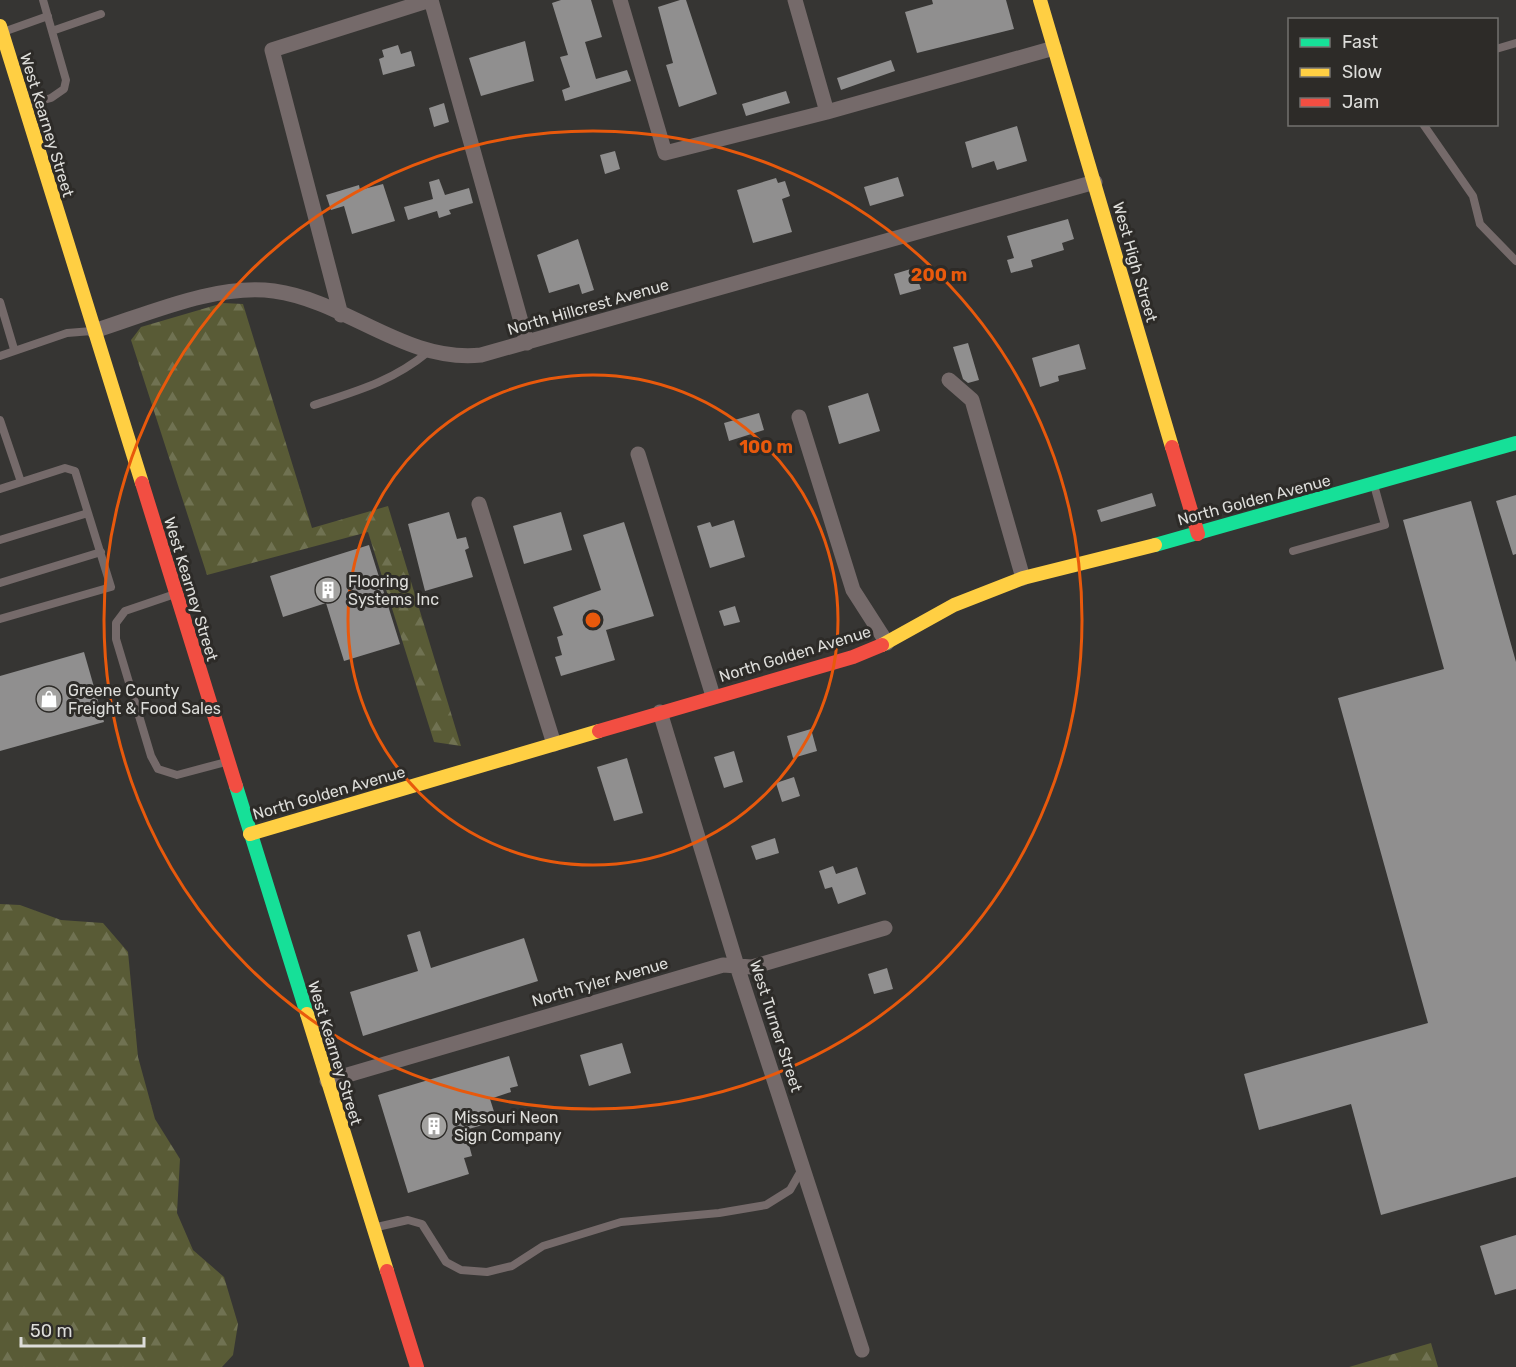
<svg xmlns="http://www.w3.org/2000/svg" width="1516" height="1367" viewBox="0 0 1516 1367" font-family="Rubik,sans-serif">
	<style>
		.forest { fill: url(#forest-firs) }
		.building { fill: #908f8f }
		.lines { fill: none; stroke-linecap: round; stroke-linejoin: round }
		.lane { stroke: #756a6a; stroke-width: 8 }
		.street { stroke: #756a6a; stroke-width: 15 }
		.fast { stroke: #16e098; stroke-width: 14 }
		.slow { stroke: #ffcf43; stroke-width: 14 }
		.jam { stroke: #f24e42; stroke-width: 14 }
		.ring { fill: none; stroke: #e8590c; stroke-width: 3 }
		.labels { text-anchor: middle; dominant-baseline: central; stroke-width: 6; stroke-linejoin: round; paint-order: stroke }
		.street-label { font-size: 16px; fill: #ddddda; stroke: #2d2b28 }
		.poi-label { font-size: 16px; fill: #ddddda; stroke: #2d2b28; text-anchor: start }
		.centre { fill: #e8590c; stroke: #2d2b28; stroke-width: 3 }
		.ring-label { font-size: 18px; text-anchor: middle; font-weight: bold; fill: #e8590c; stroke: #2d2b28; stroke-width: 6; stroke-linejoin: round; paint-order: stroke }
	</style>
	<defs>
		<pattern id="forest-firs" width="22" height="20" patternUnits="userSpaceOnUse" patternTransform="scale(1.5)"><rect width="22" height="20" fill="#595b36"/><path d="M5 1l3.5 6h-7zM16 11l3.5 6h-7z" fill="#707252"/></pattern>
	</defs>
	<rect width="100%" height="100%" fill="#363533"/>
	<path class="forest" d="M223,303L243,304L312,528L388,506L461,746L434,742L368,532L207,575L131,340L141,327Z
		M0,904L20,905L61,920L103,923L128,952L138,1057L155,1119L180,1159L177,1213L193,1250L224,1277L238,1324L233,1355L222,1367H0Z
		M1431,1343L1438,1367H1349Z"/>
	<path class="building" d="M561,0H591L602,37L585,42L596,79L627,70L631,81L565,101L562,90L570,87L560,57L568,55L552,3Z
		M680,0H686L717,94L679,107L666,65L673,63L658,7Z
		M932,0H1006L1014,29L917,53L905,12L933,4Z
		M525,41L534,81L481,96L469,58Z
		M398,45L401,54L411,51L415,66L383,75L379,59L384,57L382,50Z
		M891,60L895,71L841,90L837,78Z
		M786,91L790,103L746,116L742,104Z
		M444,103L449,122L434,127L429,108Z
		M1017,126L1027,161L997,170L994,161L972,168L965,142Z
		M615,151L620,169L605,174L600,155Z
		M898,177L904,196L870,206L864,187Z
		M776,178L778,183L785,181L790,196L782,199L792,232L753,243L737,190Z
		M439,179L445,195L469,188L473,203L449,210L451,214L439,218L437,211L408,220L404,207L433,199L429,182Z
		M383,184L395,221L352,234L344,206L331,210L326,195L359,185L360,190Z
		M1068,219L1074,239L1062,243L1064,250L1031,260L1033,267L1011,273L1007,260L1014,258L1007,236Z
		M578,239L594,290L582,294L579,284L549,293L537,255Z
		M914,268L921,289L900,295L894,274Z
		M968,343L979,380L968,383L963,379L953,347Z
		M1079,344L1086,369L1058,376L1059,381L1040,387L1032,358Z
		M868,393L880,431L839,444L828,406Z
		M759,413L764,430L729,441L724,423Z
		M1152,493L1156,506L1101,522L1097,510Z
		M1516,495V554L1513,555L1496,501Z
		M1471,501L1516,662V1177L1381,1215L1351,1104L1259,1130L1244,1074L1428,1023L1338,698L1444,669L1403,520Z
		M449,512L457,539L466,537L469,548L465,550L473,577L425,591L408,524Z
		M561,512L572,550L524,564L513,526Z
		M734,520L745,557L710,568L697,526L710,522L712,527Z
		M624,522L654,616L606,630L615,660L561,676L555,657L562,655L557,637L563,635L553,607L601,590L583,535Z
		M369,545L400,644L344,661L326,603L283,617L270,576Z
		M735,606L740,622L724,626L719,611Z
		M84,652L104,722L0,751V676Z
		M811,729L817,751L793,758L787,736Z
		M734,751L743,782L724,788L714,757Z
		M627,758L643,813L614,821L597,767Z
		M794,777L800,796L782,802L776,783Z
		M775,838L779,853L756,860L751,846Z
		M833,866L836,874L857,867L866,894L838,904L832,887L825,889L819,871Z
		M420,931L431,968L524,938L538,981L363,1036L350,992L418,971L407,935Z
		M887,968L893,989L874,994L868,974Z
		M622,1043L631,1073L589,1086L580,1055Z
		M509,1056L518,1086L510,1088L511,1092L490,1099L497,1121L465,1130L472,1156L464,1158L469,1174L408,1193L378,1095Z
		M1516,1235V1289L1495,1295L1480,1246Z"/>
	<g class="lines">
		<path class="lane" d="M6,31L48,16
			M52,31L101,14
			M1496,49L1516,43
			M29,104L51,98L64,89L66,80L43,0
			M1423,124L1473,196L1480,224L1516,261
			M0,302L14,349
			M0,356L67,333L92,331
			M314,405C357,391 393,381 428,352
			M0,420L21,482
			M0,489L65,468L75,471L111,587L0,619
			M0,540L88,513
			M1293,551L1385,525L1374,485
			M0,583L101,552
			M175,594L125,611L116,623V639L151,756L158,769L177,775L226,762
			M377,1227L408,1220L422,1224L446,1262L461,1270L487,1272L512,1266L543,1246L621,1222L719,1213L766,1205L790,1190L802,1169"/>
		<path class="street" d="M431,0L527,343
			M620,0L665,153L827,112L1054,48
			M795,0L827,112
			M341,315L272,50L430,0
			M94,331C148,314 217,283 274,291C347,301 405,363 481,355L1095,182
			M949,380L972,400L1023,578
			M799,417L853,590L887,643
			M638,454L713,696
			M479,504L554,744
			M660,712L737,966L862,1350
			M327,1081L723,965L752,967L885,928"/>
		<path class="fast" d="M1155,545L1516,443
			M236,786L307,1014"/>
		<path class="slow" d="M1040,0L1172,447
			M0,26L142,483
			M882,645L954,605L1023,578L1155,545
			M250,834L599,731
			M307,1014L387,1271"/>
		<path class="jam" d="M1172,447L1198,534
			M142,483L236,786
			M599,731L853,657L882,645
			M387,1271L417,1367"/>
	</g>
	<g class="ring">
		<circle cx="593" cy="620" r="245"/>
		<circle cx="593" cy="620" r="489"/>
	</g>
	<defs>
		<symbol id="building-disc" viewBox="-11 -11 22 22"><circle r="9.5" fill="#a3a2a0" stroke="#2d2b28"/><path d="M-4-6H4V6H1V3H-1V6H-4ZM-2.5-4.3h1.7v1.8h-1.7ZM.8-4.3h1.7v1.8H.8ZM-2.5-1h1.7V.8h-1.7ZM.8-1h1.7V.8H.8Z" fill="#fff"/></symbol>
		<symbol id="shop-disc" viewBox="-11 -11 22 22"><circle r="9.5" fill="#a3a2a0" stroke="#2d2b28"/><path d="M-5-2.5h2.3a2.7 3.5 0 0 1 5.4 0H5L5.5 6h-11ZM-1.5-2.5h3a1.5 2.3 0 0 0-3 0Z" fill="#fff"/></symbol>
	</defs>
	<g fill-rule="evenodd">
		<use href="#building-disc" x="313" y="575" width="30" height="30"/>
		<use href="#shop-disc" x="34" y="684" width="30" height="30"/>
		<use href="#building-disc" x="419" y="1111" width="30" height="30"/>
	</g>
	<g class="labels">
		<g class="street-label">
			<text transform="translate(47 125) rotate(73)">West Kearney Street</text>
			<text transform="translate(1135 262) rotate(74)">West High Street</text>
			<text transform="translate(588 307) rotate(-16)">North Hillcrest Avenue</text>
			<text transform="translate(1254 500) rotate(-15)">North Golden Avenue</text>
			<text transform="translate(191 589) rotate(73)">West Kearney Street</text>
			<text transform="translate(795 654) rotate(-17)">North Golden Avenue</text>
			<text transform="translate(329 793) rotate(-16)">North Golden Avenue</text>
			<text transform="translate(600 982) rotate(-16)">North Tyler Avenue</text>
			<text transform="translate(776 1026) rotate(72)">West Turner Street</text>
			<text transform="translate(335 1053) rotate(73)">West Kearney Street</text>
		</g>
		<g class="poi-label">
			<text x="348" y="581">Flooring<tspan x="348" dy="18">Systems Inc</tspan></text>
			<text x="68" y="690">Greene County<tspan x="68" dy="18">Freight &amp; Food Sales</tspan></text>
			<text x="454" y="1117">Missouri Neon<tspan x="454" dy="18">Sign Company</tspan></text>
		</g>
	</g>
	<circle cx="593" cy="620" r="9" class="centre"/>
	<g class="ring-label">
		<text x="939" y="281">200 m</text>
		<text x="766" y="453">100 m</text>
	</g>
	<rect x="1288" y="18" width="210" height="108" fill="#2d2b28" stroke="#73726f" stroke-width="1.5"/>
	<rect x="1300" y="38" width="30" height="9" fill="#16e098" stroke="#73726f" stroke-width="1.5"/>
	<text x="1342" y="48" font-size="18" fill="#ddddda">Fast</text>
	<rect x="1300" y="68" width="30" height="9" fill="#ffcf43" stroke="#73726f" stroke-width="1.5"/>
	<text x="1342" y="78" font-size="18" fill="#ddddda">Slow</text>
	<rect x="1300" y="98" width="30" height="9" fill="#f24e42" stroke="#73726f" stroke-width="1.5"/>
	<text x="1342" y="108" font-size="18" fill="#ddddda">Jam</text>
	<path d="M21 1337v9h123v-9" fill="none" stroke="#ddddda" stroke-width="3"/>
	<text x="30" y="1337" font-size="18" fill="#ddddda" stroke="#2d2b28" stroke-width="4.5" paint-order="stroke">50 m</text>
</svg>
